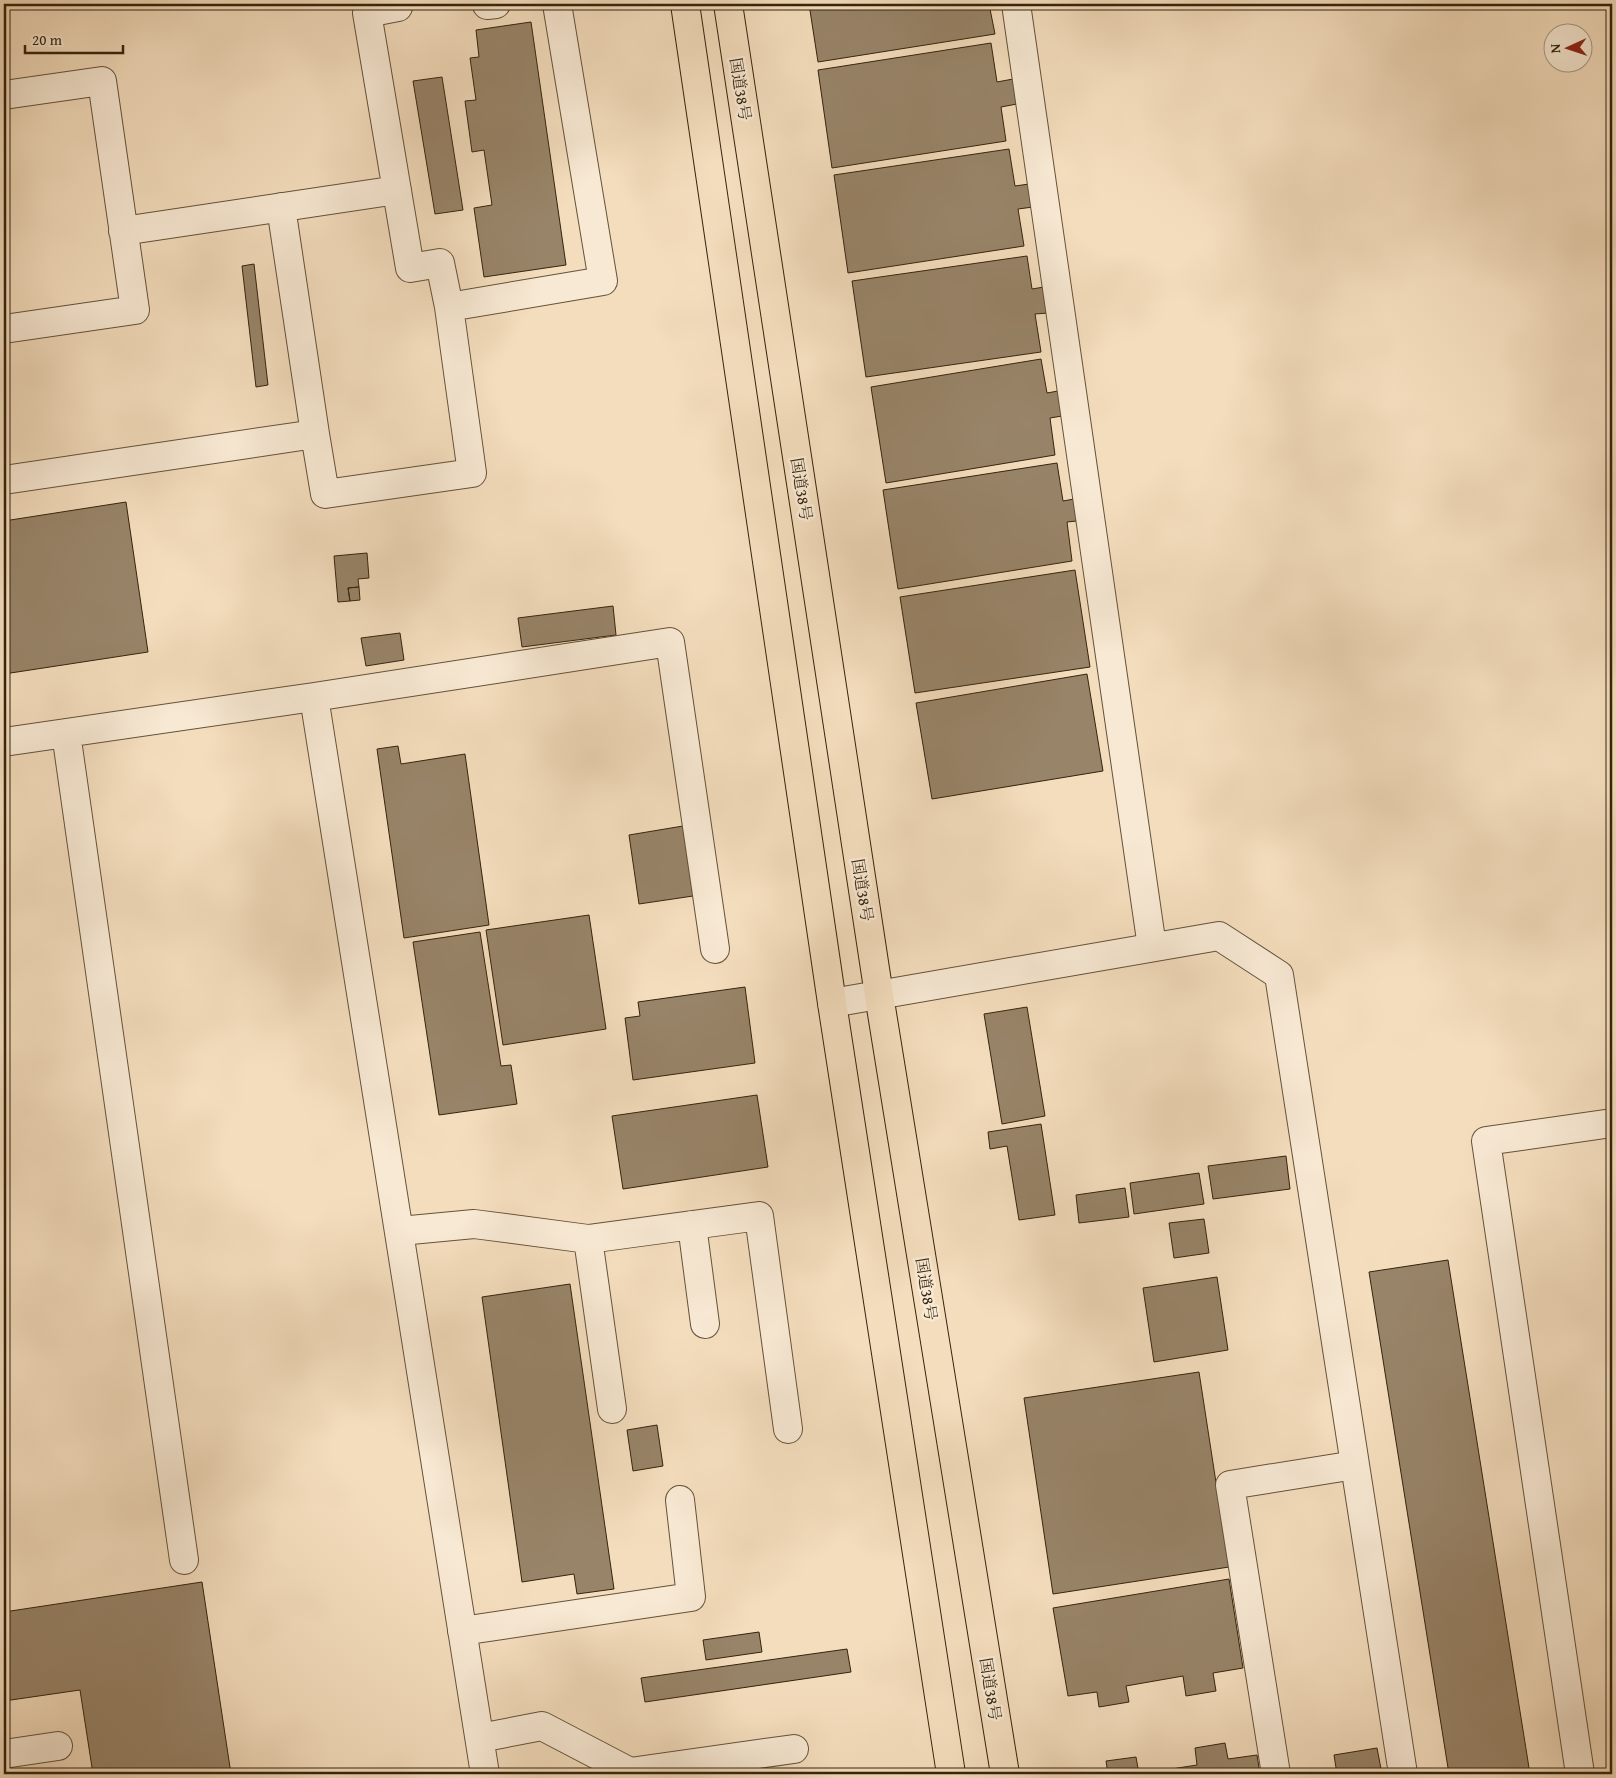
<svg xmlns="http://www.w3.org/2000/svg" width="1616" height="1778" viewBox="0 0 1616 1778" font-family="'Gentium Book Plus','Noto Serif JP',serif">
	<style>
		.building { fill: #988469; stroke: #34240d }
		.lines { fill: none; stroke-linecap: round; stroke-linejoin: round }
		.minor-casing { stroke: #645239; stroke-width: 30 }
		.highway-casing { stroke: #34240d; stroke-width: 30 }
		.minor { stroke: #f8e9d4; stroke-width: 28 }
		.highway { stroke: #f4ddbd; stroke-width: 28 }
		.labels { text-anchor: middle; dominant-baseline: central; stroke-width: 5; stroke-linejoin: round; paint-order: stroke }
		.street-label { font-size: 16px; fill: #34240d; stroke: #f8e9d4 }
	</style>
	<rect width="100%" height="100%" fill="#f4ddbd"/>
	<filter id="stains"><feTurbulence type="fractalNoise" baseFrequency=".004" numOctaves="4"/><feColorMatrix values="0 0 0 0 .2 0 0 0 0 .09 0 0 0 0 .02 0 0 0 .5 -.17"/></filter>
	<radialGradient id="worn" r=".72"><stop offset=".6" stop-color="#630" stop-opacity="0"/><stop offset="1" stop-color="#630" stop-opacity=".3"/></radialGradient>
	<path class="building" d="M809,4H989L995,34L818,62Z
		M531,22L566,265L484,277L474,208L492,205L484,150L472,152L465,101L476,100L470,58L479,57L476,30Z
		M991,43L997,82L1013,79L1017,104L1001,107L1006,141L832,168L818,70Z
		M442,77L463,210L435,214L413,81Z
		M1009,149L1015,186L1029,184L1033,207L1018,209L1024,246L848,273L834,175Z
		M1027,256L1032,289L1044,287L1048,313L1035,314L1041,352L866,377L852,281Z
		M254,264L268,385L256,387L242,266Z
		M1041,359L1047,393L1058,391L1062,416L1050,418L1055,455L886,483L871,387Z
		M1057,463L1063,501L1074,499L1077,521L1067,522L1072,561L898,589L883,490Z
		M126,502L148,652L4,674V521Z
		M367,553L369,578L358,579L359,587L348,588L350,601L338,602L334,556Z
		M1075,570L1090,667L915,693L900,597Z
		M359,587L360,600L350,601L348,588Z
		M613,606L616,635L522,647L518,618Z
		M400,633L404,660L366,666L361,638Z
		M1087,674L1103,771L932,799L916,703Z
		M398,746L401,764L465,754L489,925L404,938L377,749Z
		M683,826L693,896L639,904L629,835Z
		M589,915L606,1029L503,1045L486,930Z
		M480,932L501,1066L511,1065L517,1104L439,1115L413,942Z
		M745,987L755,1063L633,1080L625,1018L640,1016L638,1002Z
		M1027,1007L1045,1116L1002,1124L984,1014Z
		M757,1095L768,1167L623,1189L612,1116Z
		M1041,1124L1055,1215L1019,1220L1007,1146L990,1149L988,1132Z
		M1286,1156L1290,1189L1213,1199L1208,1166Z
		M1199,1173L1204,1204L1134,1214L1130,1183Z
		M1125,1188L1129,1217L1079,1223L1076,1195Z
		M1204,1219L1209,1253L1174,1258L1169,1223Z
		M1448,1260L1530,1774H1449L1369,1272Z
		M1217,1277L1228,1350L1154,1362L1143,1288Z
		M570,1284L614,1589L577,1594L574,1574L522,1582L482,1297Z
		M1199,1372L1229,1567L1053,1594L1024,1398Z
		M657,1425L663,1466L633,1471L627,1430Z
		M1229,1579L1243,1668L1213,1673L1216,1691L1186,1696L1183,1676L1126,1686L1129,1702L1099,1707L1097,1692L1068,1696L1053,1608Z
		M202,1582L231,1774H93L80,1690L4,1701V1612Z
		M759,1632L762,1652L706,1660L703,1640Z
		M847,1649L851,1672L645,1702L641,1678Z
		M1225,1743L1228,1759L1257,1755L1260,1774H1108L1106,1761L1136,1757L1139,1774L1197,1765L1195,1748Z
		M1377,1748L1382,1774H1337L1334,1755Z"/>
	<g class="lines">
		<defs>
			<path id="minor" d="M398,4V7L367,13L410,268L440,263L449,307L603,281L557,4
				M487,4V5L496,4
				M1016,4L1152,947
				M4,95L102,81L135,310L4,329
				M281,207L315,434
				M123,231L397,190
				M4,480L315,434L325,494L472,473L449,307
				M314,697L485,1774
				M66,733L184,1560
				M4,742L314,697L670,642L715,949
				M832,1003L1219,936L1279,975L1403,1774
				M692,1225L705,1324
				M400,1231L474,1224L588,1239L612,1409
				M588,1239L759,1216L788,1429
				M462,1631L691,1597L680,1500
				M480,1738L542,1726L630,1772L794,1749
				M4,1754L58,1746
				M1276,1774L1230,1485L1355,1465
				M1580,1774L1486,1141L1612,1123"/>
			<path id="highway" d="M685,4L832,1003L951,1774
				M728,4L879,995L1005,1774"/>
		</defs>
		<use href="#minor" class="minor-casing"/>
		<use href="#highway" class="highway-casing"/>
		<use href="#minor" class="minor"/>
		<use href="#highway" class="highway"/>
	</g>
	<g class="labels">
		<g class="street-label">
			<text transform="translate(741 89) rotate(81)">国道38号</text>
			<text transform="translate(802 489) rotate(81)">国道38号</text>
			<text transform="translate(863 890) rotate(81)">国道38号</text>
			<text transform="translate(927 1289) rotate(81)">国道38号</text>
			<text transform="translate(991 1689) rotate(81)">国道38号</text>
		</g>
	</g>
	<rect width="1616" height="1778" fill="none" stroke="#f4ddbd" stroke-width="20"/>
	<rect x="5" y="5" width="1606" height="1768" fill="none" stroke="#34240d" stroke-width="2.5"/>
	<rect x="10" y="10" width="1596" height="1758" fill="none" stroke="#34240d"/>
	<g transform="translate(1568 48) rotate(267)"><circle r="24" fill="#f8e9d4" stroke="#aa9a84"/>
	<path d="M0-4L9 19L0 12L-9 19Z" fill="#8f2418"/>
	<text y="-8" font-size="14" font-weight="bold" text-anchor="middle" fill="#34240d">N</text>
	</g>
	<path d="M25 45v8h98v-8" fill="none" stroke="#34240d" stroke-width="2.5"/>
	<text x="32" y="45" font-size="15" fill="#34240d" stroke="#f8e9d4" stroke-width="4" paint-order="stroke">20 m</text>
	<rect width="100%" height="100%" filter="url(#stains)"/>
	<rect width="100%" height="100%" fill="url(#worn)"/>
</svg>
